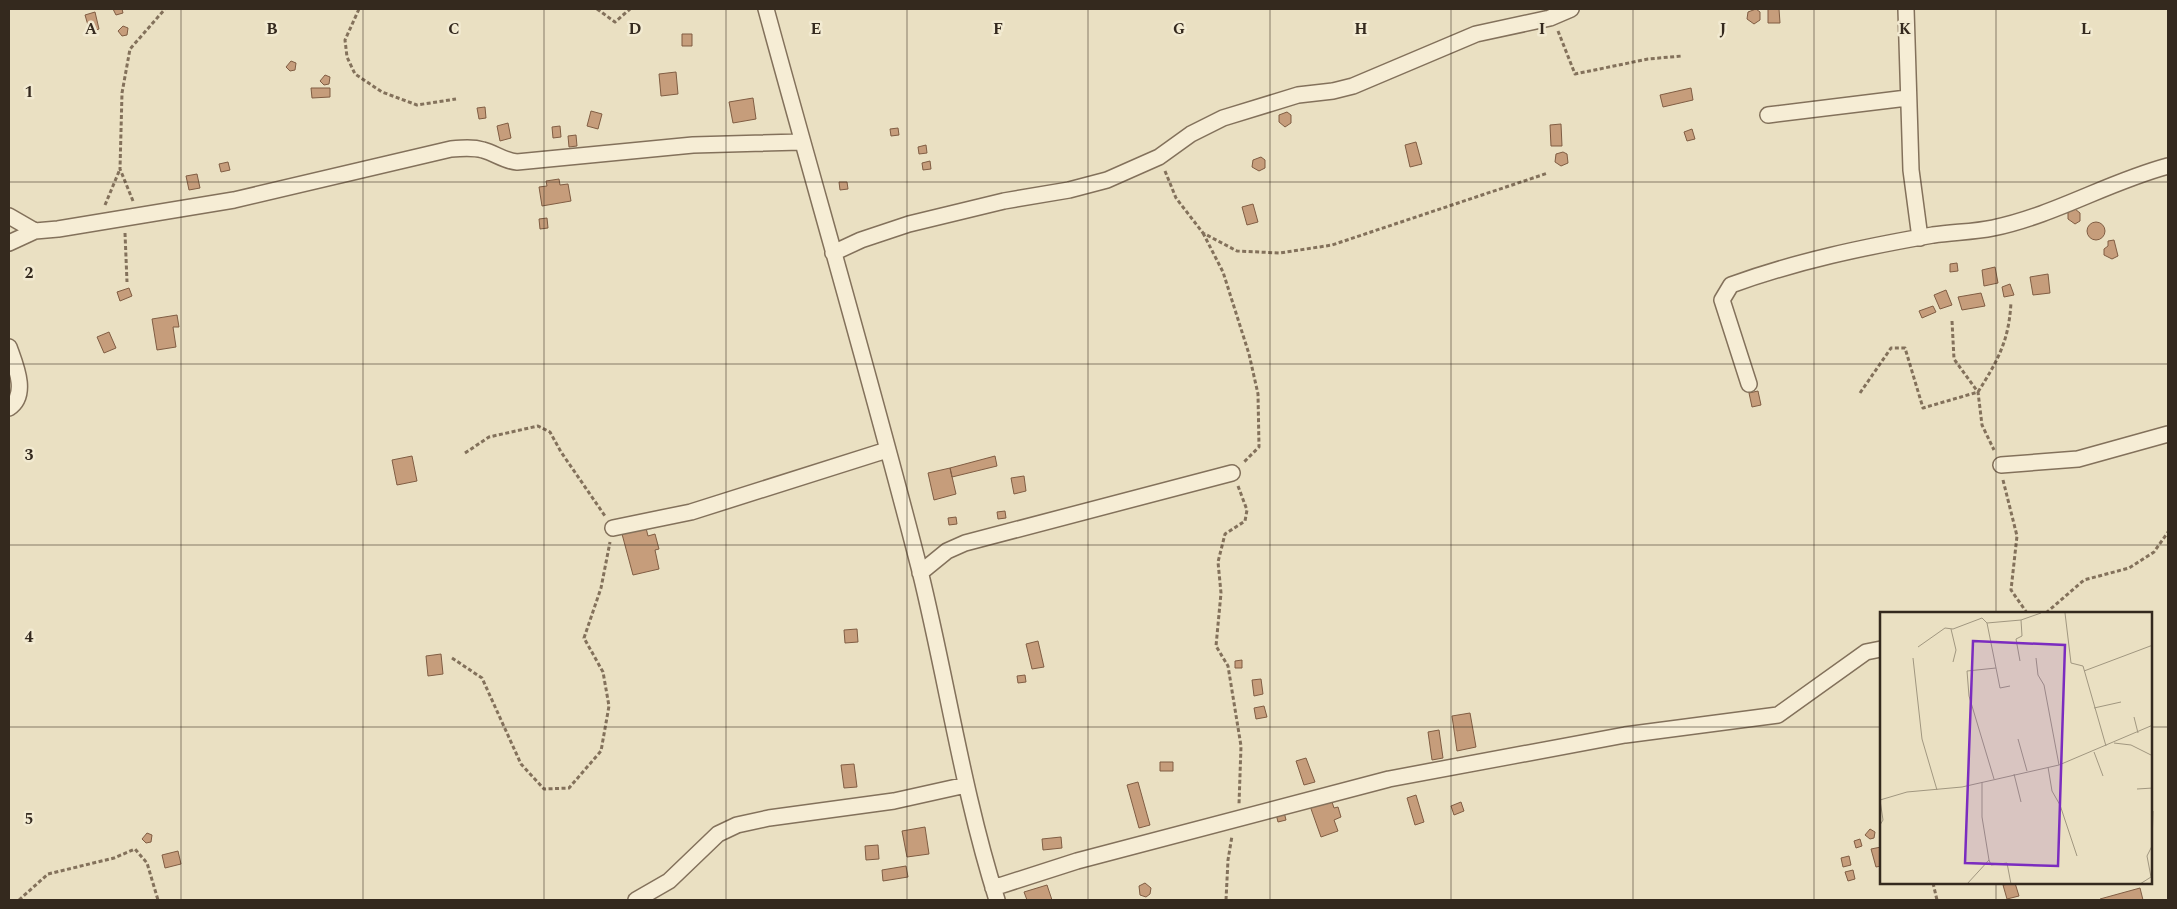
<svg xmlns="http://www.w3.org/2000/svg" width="2177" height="909" viewBox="0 0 2177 909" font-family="Spectral,serif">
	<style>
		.building { fill: #c69d7b; stroke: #805d43 }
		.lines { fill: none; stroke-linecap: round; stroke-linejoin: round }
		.street-casing { stroke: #83715b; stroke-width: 18 }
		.path { stroke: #83715b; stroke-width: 3; stroke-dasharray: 4 2.5; stroke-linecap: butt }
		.street { stroke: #f6edd5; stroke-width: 15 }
		.grid { fill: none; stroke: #34291e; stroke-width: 1; stroke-opacity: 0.55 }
		.inset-road { fill: none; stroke: #a19780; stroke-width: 1 }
		.view { fill: #7b2cbf; fill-opacity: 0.15; stroke: #7b2cbf; stroke-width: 2.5 }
		.inset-edge { fill: none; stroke: #34291e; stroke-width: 2.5 }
		.grid-label { font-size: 16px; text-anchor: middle; font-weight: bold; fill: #34291e; stroke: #f2ead1; stroke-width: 5; stroke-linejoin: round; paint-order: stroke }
	</style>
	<rect width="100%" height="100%" fill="#eae0c2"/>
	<path class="building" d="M113,9H122L123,13L116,15Z
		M1756,9L1760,12V20L1754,24L1747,19L1748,12Z
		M1768,9H1779L1780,23H1768Z
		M95,12L99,29L90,32L85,15Z
		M123,26L128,28L127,35L122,36L118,31Z
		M682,34H692V46H682Z
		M291,61L296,63L295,70L290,71L286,67Z
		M676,72L678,94L661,96L659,74Z
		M325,75L330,77L329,84L324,85L320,81Z
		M311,88H330V97L312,98Z
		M1691,88L1693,100L1663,107L1660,95Z
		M753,98L756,119L733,123L729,102Z
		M485,107L486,118L479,119L477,108Z
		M591,111L602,114L598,129L587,126Z
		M1287,112L1291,115V123L1285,127L1279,122V115Z
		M508,123L511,138L500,141L497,126Z
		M1561,124L1562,146H1551L1550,125Z
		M560,126L561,137L553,138L552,127Z
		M898,128L899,135L891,136L890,129Z
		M1692,129L1695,139L1687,141L1684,132Z
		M576,135L577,146L569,147L568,136Z
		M1416,142L1422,164L1410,167L1405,145Z
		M926,145L927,153L919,154L918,147Z
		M1563,152L1567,154L1568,163L1561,166L1555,162L1556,154Z
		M1261,157L1265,160V168L1259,171L1252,167L1253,160Z
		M930,161L931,169L923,170L922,163Z
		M228,162L230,170L221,172L219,164Z
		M197,174L200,188L189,190L186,176Z
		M559,179L560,185L568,184L571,201L542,206L539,187L547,186L546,181Z
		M839,182H847L848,189L840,190Z
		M1253,204L1258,222L1247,225L1242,207Z
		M2075,209L2080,213V221L2075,224L2068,219V211Z
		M547,218L548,228L540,229L539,219Z
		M2087 231a9 9 0 1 1 18 0a9 9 0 1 1-18 0Z
		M2114,240L2118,256L2112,259L2104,255V249L2108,246V241Z
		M1957,263L1958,271L1950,272V264Z
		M1995,267L1998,283L1984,286L1982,270Z
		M2048,274L2050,293L2033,295L2030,277Z
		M2010,284L2014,295L2004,297L2002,287Z
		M129,288L132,296L120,301L117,292Z
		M1946,290L1952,305L1940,309L1934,295Z
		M1981,293L1985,306L1962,310L1958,297Z
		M1933,306L1936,312L1922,318L1919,311Z
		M177,315L179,327H173L176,347L157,350L152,319Z
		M109,332L116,348L104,353L97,337Z
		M1758,391L1761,405L1752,407L1749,393Z
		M412,456L417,481L397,485L392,460Z
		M995,456L997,466L952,477L950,468Z
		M950,468L956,494L934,500L928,473Z
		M1024,476L1026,491L1014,494L1011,478Z
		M1005,511L1006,518L998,519L997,512Z
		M956,517L957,524L949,525L948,518Z
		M646,528L648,536L655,534L659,549L655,550L659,569L633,575L622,534Z
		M857,629L858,642L845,643L844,630Z
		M1038,641L1044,667L1032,669L1026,644Z
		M441,654L443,674L428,676L426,656Z
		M1242,660V668H1235V661Z
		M1025,675L1026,682L1018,683L1017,676Z
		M1261,679L1263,694L1254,696L1252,680Z
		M1264,706L1267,717L1256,719L1254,708Z
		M1470,713L1476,747L1457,751L1452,716Z
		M1439,730L1443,758L1432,760L1428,732Z
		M1306,758L1315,782L1304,785L1296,761Z
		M1160,762H1173V771H1160Z
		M854,764L857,787L844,788L841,765Z
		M1138,782L1150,825L1139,828L1127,785Z
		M1416,795L1424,822L1415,825L1407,798Z
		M1331,799L1334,808L1338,807L1341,817L1334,820L1338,831L1321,837L1310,806Z
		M1461,802L1464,811L1454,815L1451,806Z
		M1284,812L1286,820L1278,822L1276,814Z
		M925,827L929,854L907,857L902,831Z
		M1870,829L1875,832L1874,838L1870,839L1865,835Z
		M147,833L152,835L151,842L146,843L142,839Z
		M1061,837L1062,848L1043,850L1042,839Z
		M1860,839L1862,846L1856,848L1854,841Z
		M878,845L879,859L866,860L865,846Z
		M1881,847V866L1876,867L1871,849Z
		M178,851L181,864L165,868L162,855Z
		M1849,856L1851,865L1843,867L1841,858Z
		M906,866L908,877L883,881L882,870Z
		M1853,870L1855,879L1848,881L1845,872Z
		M1145,883L1151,888L1150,894L1146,897L1140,895L1139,886Z
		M2015,883L2019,896L2007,899L2003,885Z
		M1047,885L1052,900H1027L1024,892Z
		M2140,888L2143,900H2101L2100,899Z"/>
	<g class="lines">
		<defs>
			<path id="street" d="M766,9C817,196 872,383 920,571C947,681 963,793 997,900
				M1906,9L1911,170L1920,238
				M1768,115L1907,98
				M9,216L35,231
				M9,243L35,231L58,229L234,200L451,149C462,148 473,147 483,150C495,153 504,161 517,162L693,145L801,142
				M833,253L861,240L909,224L1004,201L1069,190L1107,180L1159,157L1191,134L1223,118L1298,95L1333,91L1353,86L1476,34L1550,18L1571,9
				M9,347C15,364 29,395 9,408
				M1749,384L1722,300L1731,285C1797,261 1864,247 1933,235C1953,232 1974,232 1993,228C2055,215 2108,182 2168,166
				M2001,465L2078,459L2168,434
				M613,528L691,512L887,450
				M920,573L947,551L965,543L1232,473
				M993,888L1077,861L1389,779L1625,735L1778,715L1866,652L1881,649
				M636,900L669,881L718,834L737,825L769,818L894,801L966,785"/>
		</defs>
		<use href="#street" class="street-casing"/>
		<path class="path" d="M359,9L345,40L347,57L355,74L382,92L417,105L456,99
			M597,9L615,22L630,9
			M1558,31L1575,74L1648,59L1682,56
			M1165,171L1176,198L1203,233L1237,251L1280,253L1332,245L1548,173
			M133,201L120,169L122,93L130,49L165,9
			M105,205L120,169
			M125,233L127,282
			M1203,233L1223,272L1249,354L1258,394L1259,447L1243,463
			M1952,321L1954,359L1978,392L1982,425L1994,450
			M1860,393L1891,348H1905L1923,408L1978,392C1998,360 2009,341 2011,302
			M465,453L489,437L538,426L550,432L561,452L605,516
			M2003,480L2017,536L2011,590L2027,613
			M1238,486L1247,510L1245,521L1225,534L1218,562L1221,593L1216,646L1228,666L1241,746L1239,804
			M2046,613L2084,580L2129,568L2154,552L2168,532
			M452,658L482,678L521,764L544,789L569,788L601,751L609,706L603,672L584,638L601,588L610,542
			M1933,883L1937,900
			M19,900L48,874L114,858L135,849L147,863L158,900
			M1226,900L1228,860L1232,836"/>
		<use href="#street" class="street"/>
	</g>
	<path class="grid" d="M181,9V900M363,9V900M544,9V900M726,9V900M907,9V900M1088,9V900M1270,9V900M1451,9V900M1633,9V900M1814,9V900M1996,9V613M9,182H2168M9,364H2168M9,545H2168M9,727H1881M2151,727H2168M1996,883V900"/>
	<g transform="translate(1880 612)">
		<rect width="272" height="272" fill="#eae0c2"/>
		<path class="inset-road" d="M185,1L191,51L203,54L226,134M107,11L141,8L161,1M71,17L76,38L73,50M38,35L65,16L73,17L102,6L107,11L120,76L130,74M33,46L42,127L57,178M156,46L158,63L164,73L179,153M140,49L136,27L142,24L141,8M204,59L273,33M214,96L241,90M254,105L258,121M138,127L147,159M234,131L251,133L273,144M214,140L223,164M168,155L172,179L180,193L197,244M134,162L141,190M114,167L89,84L87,59L116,56M102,170V205L109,248L111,253L127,251L131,272M257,177L273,176M0,188L27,180L82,175L179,153L273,113M0,188L3,208L0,213M87,272L109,248M260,272L271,265L267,244L272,234L273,199"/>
		<path class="view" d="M93,29L185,33L178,254L85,251Z"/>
		<rect width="272" height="272" class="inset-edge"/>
	</g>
	<g class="grid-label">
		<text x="91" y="34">A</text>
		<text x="272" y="34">B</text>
		<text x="454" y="34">C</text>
		<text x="635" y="34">D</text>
		<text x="816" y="34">E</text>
		<text x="998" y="34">F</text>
		<text x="1179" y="34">G</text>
		<text x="1361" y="34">H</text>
		<text x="1542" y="34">I</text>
		<text x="1723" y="34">J</text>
		<text x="1905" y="34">K</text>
		<text x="2086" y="34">L</text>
		<text x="29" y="97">1</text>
		<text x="29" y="278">2</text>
		<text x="29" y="460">3</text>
		<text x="29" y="642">4</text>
		<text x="29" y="824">5</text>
	</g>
	<rect width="2177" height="909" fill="none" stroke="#34291e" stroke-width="20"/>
</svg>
